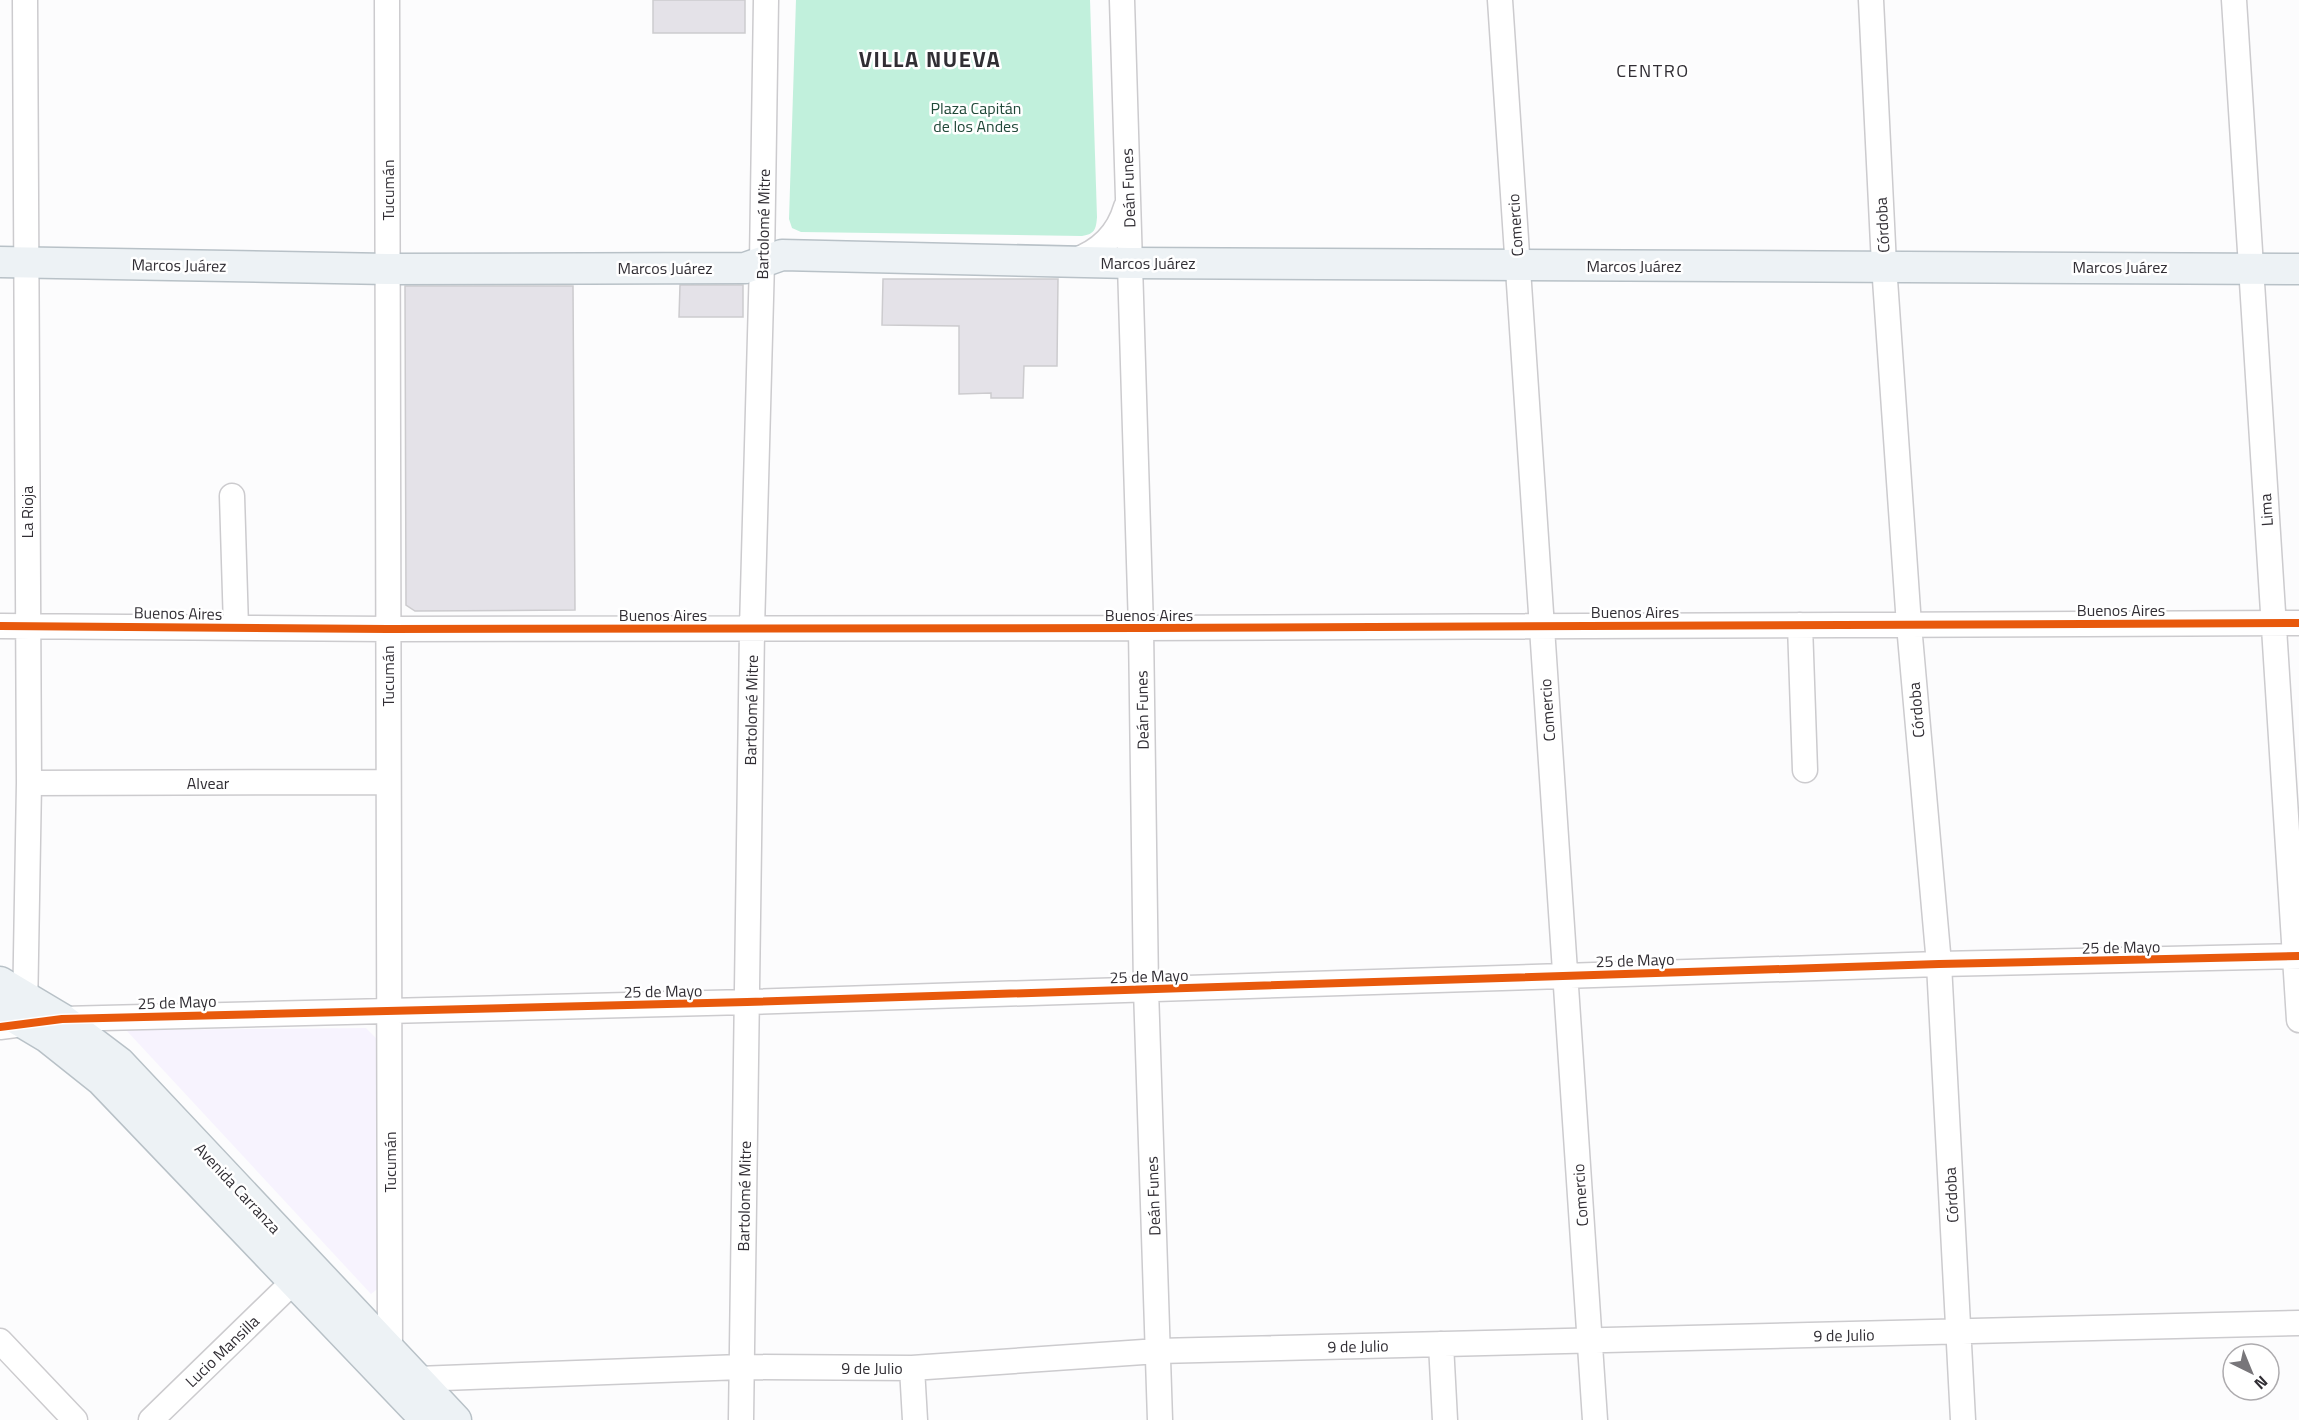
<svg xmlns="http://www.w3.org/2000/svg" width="2299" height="1420" viewBox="0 0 2299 1420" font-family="'Titillium Web',sans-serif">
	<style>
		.built { fill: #f7f3fe }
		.green { fill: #c1f0dc }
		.building { fill: #e4e2e8; stroke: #cccbce; stroke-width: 1.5 }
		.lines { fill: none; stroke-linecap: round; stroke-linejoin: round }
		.minor-casing { stroke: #cccbce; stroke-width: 27 }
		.major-casing { stroke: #b8c1c7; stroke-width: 33 }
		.minor { stroke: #fff; stroke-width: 24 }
		.major { stroke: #edf2f5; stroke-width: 30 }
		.cycleway-casing { stroke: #fff; stroke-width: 11 }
		.cycleway { stroke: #e8590c; stroke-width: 8 }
		.labels { text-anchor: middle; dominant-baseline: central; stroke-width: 5; stroke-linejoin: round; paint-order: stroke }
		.park-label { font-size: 16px; fill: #214939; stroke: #fff }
		.street-label { font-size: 16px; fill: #312e34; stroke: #fff }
		.neighbourhood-label { font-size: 18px; letter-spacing: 1.5px; fill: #312e34; stroke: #fff }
		.district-label { font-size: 22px; font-weight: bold; letter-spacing: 1.5px; fill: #312e34; stroke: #fff }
	</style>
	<rect width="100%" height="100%" fill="#fcfcfd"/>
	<path class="built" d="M366,1028L377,1039L380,1287L371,1294L126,1030Z"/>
	<path class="green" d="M796,0H1090L1097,217C1096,229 1095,234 1082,236L801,232L792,228L789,219Z"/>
	<path class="building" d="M653,0H745V33H653Z
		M883,279H1058L1057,366H1024L1023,398H991V393L959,394V326L882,325Z
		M680,285H743V317H679Z
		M405,286H573L575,610L415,611L406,605Z"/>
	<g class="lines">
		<defs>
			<path id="minor" d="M25,0L29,783L25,1012
				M387,0L390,1351
				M1122,0L1141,628L1146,989L1160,1420
				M1500,0L1595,1420
				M1871,0L1884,265L1909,625L1939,964L1963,1420
				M2234,0L2299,1020
				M1073,261C1100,252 1118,235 1126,207
				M232,496L236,627
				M1800,625L1805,770
				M0,626L388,629L1141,628L2299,623
				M29,783L388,782
				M0,1027L62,1019L747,1002L1939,964L2299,956
				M0,1341L75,1420
				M1441,1344L1445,1420
				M912,1368L915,1420
				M417,1379L741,1367L912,1368L1158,1351L2299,1323
				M151,1420L294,1281
				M741,1420L752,629L762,262L766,0"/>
			<path id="major" d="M0,262L388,269L745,268L782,255L1130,263L2299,269
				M0,982L62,1019L120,1063L456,1420
				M0,1009L47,1037L101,1080L426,1420"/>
		</defs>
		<use href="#minor" class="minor-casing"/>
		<use href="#major" class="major-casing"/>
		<use href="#minor" class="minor"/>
		<use href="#major" class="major"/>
		<defs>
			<path id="cycleway" d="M0,626L388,629L1141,628L2299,623
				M0,1027L62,1019L747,1002L1939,964L2299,956"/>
		</defs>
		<use href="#cycleway" class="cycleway-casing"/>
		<use href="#cycleway" class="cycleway"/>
	</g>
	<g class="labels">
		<g class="park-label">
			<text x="976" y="108">Plaza Capitán<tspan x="976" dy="18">de los Andes</tspan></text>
		</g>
		<g class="street-label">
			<text transform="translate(1128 188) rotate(-92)">Deán Funes</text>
			<text transform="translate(388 190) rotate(-90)">Tucumán</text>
			<text transform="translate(763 224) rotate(-89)">Bartolomé Mitre</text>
			<text transform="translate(1515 225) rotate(-94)">Comercio</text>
			<text transform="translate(1882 225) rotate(-93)">Córdoba</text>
			<text x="1148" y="263">Marcos Juárez</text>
			<text transform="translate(179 265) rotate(1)">Marcos Juárez</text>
			<text x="1634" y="266">Marcos Juárez</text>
			<text x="2120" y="267">Marcos Juárez</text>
			<text x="665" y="268">Marcos Juárez</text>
			<text transform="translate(2266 510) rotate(-94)">Lima</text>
			<text transform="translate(27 512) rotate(-90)">La Rioja</text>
			<text x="2121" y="610">Buenos Aires</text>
			<text x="1635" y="612">Buenos Aires</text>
			<text transform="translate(178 613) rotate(1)">Buenos Aires</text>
			<text x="663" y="615">Buenos Aires</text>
			<text x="1149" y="615">Buenos Aires</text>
			<text transform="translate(388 676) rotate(-90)">Tucumán</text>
			<text transform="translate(751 710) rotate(-89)">Bartolomé Mitre</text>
			<text transform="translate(1142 710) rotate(-91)">Deán Funes</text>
			<text transform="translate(1547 710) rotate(-94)">Comercio</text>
			<text transform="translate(1916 710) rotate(-95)">Córdoba</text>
			<text x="208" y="783">Alvear</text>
			<text transform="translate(2121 947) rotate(-1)">25 de Mayo</text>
			<text transform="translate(1635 960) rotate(-2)">25 de Mayo</text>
			<text transform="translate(1149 976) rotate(-2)">25 de Mayo</text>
			<text transform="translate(663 991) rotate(-1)">25 de Mayo</text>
			<text transform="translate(177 1002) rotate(-2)">25 de Mayo</text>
			<text transform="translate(390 1162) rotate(-90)">Tucumán</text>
			<text transform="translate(238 1188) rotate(47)">Avenida Carranza</text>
			<text transform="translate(1580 1195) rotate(-94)">Comercio</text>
			<text transform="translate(1951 1195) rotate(-93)">Córdoba</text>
			<text transform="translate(744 1196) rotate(-89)">Bartolomé Mitre</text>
			<text transform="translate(1153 1196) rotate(-92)">Deán Funes</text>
			<text transform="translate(1844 1335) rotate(-1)">9 de Julio</text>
			<text transform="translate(1358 1346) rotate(-1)">9 de Julio</text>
			<text transform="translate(222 1351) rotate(-44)">Lucio Mansilla</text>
			<text x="872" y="1368">9 de Julio</text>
		</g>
		<g class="neighbourhood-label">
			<text x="1653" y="70">CENTRO</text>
		</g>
		<g class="district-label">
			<text x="930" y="59">VILLA NUEVA</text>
		</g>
	</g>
	<g transform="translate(2251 1372) rotate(137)"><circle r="28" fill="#ffffff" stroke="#adabae" stroke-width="1.5"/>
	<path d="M0-4.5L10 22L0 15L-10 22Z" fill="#78767a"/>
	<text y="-9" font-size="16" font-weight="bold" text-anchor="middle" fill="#312e34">N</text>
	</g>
</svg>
